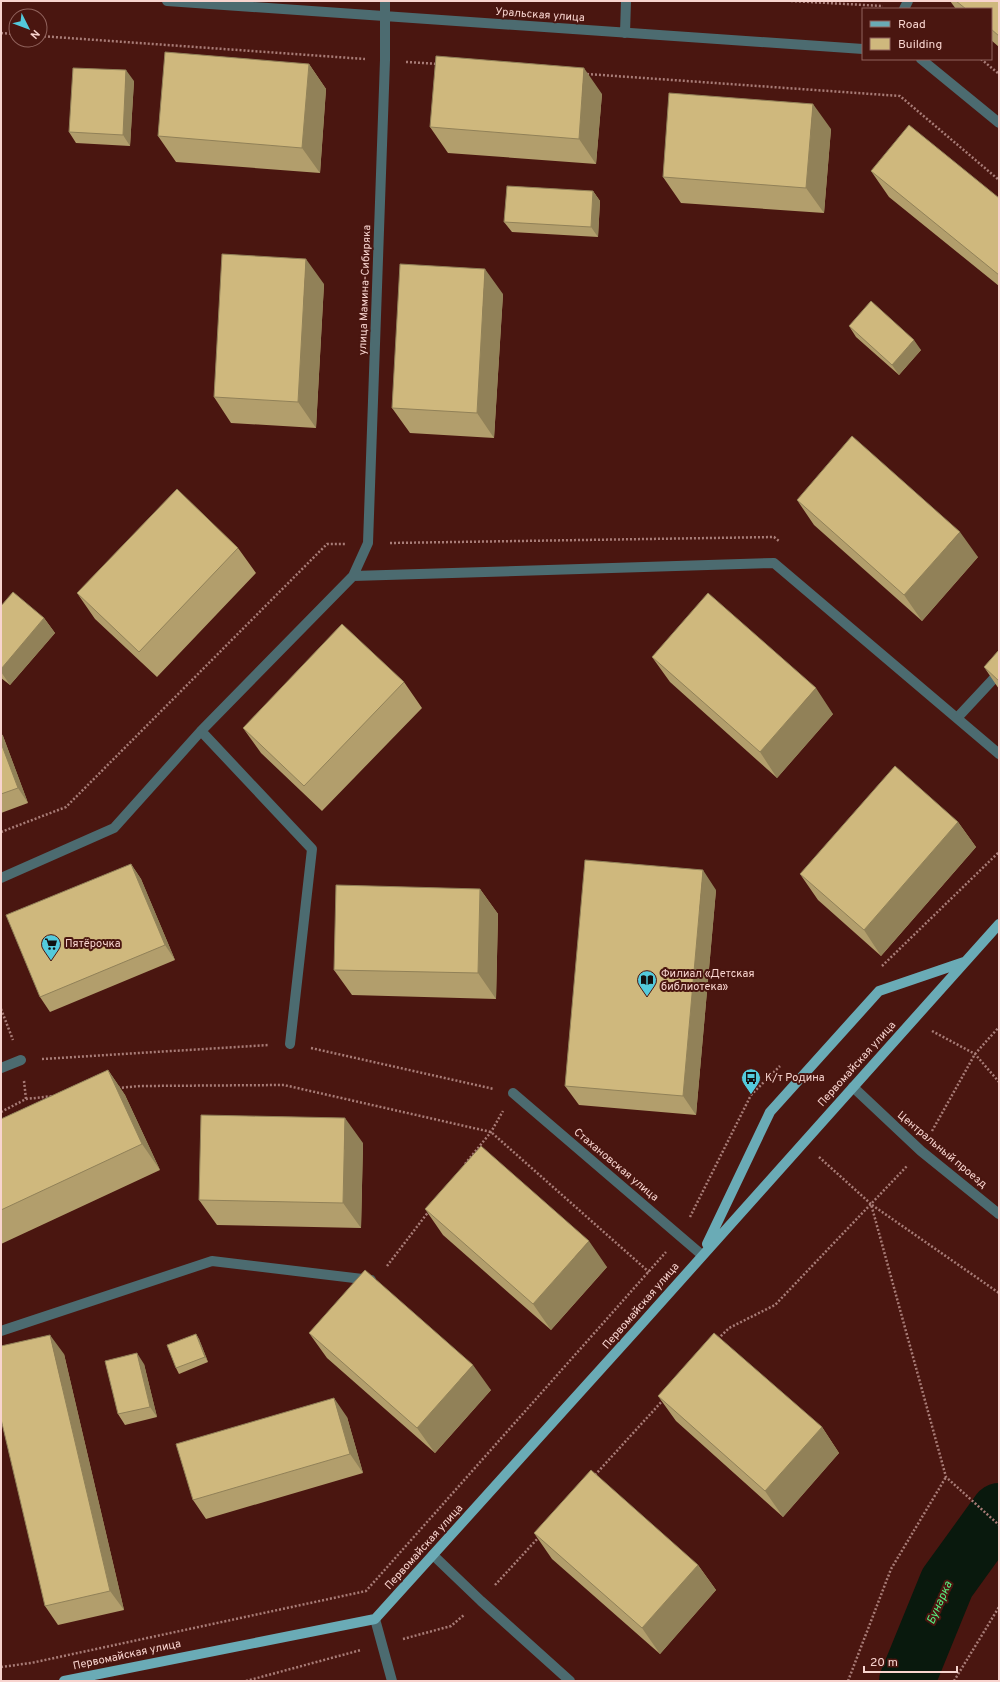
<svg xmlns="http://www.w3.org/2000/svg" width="1000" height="1682" viewBox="0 0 1000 1682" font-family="Overpass,sans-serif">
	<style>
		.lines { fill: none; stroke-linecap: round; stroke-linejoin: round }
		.river { stroke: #09190d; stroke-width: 56 }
		.path { stroke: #a87c77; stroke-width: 2.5; stroke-dasharray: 2 2; stroke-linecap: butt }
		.minor { stroke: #4c6b70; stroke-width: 10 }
		.major { stroke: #6aabb6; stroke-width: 10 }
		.wall { fill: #b29e6c }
		.shaded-wall { fill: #918158 }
		.building { fill: #cfb87d; stroke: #918158 }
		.labels { text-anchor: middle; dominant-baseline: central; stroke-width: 4; stroke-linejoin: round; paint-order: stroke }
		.street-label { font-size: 11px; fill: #f8d4cf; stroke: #4a1610 }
		.poi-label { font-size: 11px; fill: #f8d4cf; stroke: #4a1610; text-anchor: start }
		.water-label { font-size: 12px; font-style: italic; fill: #57ee7f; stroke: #4a1610 }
	</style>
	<rect width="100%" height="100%" fill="#4a1610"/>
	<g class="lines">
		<path class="river" d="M907,1681L947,1583L999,1511"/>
		<path class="path" d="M791,1L883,6
			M1,33L16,34
			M40,36L365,59
			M981,59L999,74
			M406,62L439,64
			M587,74L900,96L999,180
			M390,543L774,537L779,541
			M1,832L66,807L327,544H345
			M882,966L999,852
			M1,1009L13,1040
			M932,1031L975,1054L999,1082
			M311,1048L494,1089
			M42,1059L269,1045
			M24,1081L26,1099
			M118,1088L140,1086L284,1085L491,1132L649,1272
			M1,1112L26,1099L53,1096
			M932,1131L975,1054L999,1027
			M819,1157L871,1204L946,1477L999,1525
			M465,1164L491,1132L503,1111
			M872,1205L999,1293
			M690,1217L751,1095L780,1066
			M387,1266L429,1211
			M718,1339L729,1328L775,1305L907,1166
			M595,1475L664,1399
			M495,1585L539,1537
			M403,1639L451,1626L464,1615
			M1,1667L31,1663L366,1591L666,1252
			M246,1681L361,1650
			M848,1681L891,1569L946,1477
			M954,1681L999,1607"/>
		<path class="minor" d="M167,1L863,49
			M904,9L908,1
			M625,33L626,1
			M921,59L999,123
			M353,576L368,543L385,60V1
			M957,718L999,673
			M201,731L312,849L290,1044
			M1,878L114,828L201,731L353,576L774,563L999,754
			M1,1068L21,1060
			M853,1087L921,1151L999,1214
			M513,1093L702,1255
			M1,1331L212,1261L371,1280
			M433,1555L481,1601L570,1681
			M375,1619L392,1681"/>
		<path class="major" d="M707,1244L770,1112L879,991L964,962
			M64,1681L375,1619L637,1329L999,924"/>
	</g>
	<path class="wall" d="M950,1H999V47L991,40V9H956Z
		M309,64L326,89L320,173L176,162L158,136Z
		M134,81L130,146L76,143L69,132Z
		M602,94L596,164L448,153L430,127Z
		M831,129L824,213L681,203L663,177Z
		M871,171L999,198V286L889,197Z
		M593,191L600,201L598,237L512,232L504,222Z
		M324,284L316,428L231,423L214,397Z
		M503,294L494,438L410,433L392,408Z
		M849,326L921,350L899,375L856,337Z
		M797,500L978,557L922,621L814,525Z
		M238,548L256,573L157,677L95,619L77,593Z
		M1,606L44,618L55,633L10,685L1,678Z
		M999,650V689L984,667Z
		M652,657L833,714L777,778L670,682Z
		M404,682L422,708L322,811L261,753L243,728Z
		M1,733L3,736L28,803L1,813Z
		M958,822L976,847L881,956L818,900L800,874Z
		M131,864L141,879L175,960L50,1012L40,997Z
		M480,889L498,914L496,999L352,995L334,970Z
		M716,890L696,1115L579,1105L565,1086Z
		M108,1070L125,1095L160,1170L1,1244V1119Z
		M363,1143L361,1228L217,1225L199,1200Z
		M425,1209L607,1267L551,1330L443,1235Z
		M309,1333L491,1390L435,1453L327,1358Z
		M196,1334L199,1339L208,1362L179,1374L176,1368Z
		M64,1354L124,1610L58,1625L45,1606Z
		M144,1364L157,1417L125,1425L118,1414Z
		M658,1396L822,1427L839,1453L783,1517L676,1421Z
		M347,1417L363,1473L206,1519L193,1500Z
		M534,1533L698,1565L716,1590L660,1654L552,1559Z"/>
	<path class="shaded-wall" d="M309,64L326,89L320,173L302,148Z
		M584,68L602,94L596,164L579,139Z
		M126,70L134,81L130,146L123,135Z
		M813,104L831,129L824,213L806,188Z
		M593,191L600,201L598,237L591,227Z
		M306,259L324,284L316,428L298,402Z
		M485,269L503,294L494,438L477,413Z
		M914,340L921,350L899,375L892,365Z
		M960,532L978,557L922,621L904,595Z
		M44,618L55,633L10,685L1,672V669Z
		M816,688L833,714L777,778L760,752Z
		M1,733L3,736L28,803L18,788L1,743Z
		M958,822L976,847L881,956L864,930Z
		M131,864L141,879L175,960L165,945Z
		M703,870L716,890L696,1115L683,1096Z
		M480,889L498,914L496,999L478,973Z
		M108,1070L125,1095L160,1170L142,1144Z
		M345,1118L363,1143L361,1228L343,1203Z
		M589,1241L607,1267L551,1330L533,1304Z
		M196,1334L199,1339L208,1362L205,1357Z
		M50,1335L64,1354L124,1610L110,1591Z
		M137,1353L144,1364L157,1417L150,1407Z
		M473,1365L491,1390L435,1453L417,1428Z
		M334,1398L347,1417L363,1473L350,1454Z
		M822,1427L839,1453L783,1517L765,1491Z
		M698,1565L716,1590L660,1654L642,1628Z"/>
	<path class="building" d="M956,1H999V36L991,29V9H966Z
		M165,52L309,64L302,148L158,136Z
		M436,56L584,68L579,139L430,127Z
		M73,68L126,70L123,135L69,132Z
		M669,93L813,104L806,188L663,177Z
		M909,125L999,198V275L871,171Z
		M507,186L593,191L591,227L504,222Z
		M222,254L306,259L298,402L214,397Z
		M400,264L485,269L477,413L392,408Z
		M871,301L914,340L892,365L849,326Z
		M852,436L960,532L904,595L797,500Z
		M177,489L238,548L139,652L77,593Z
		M13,592L44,618L1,669V606Z
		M708,593L816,688L760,752L652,657Z
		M342,624L404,682L304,786L243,728Z
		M999,650V681L984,667Z
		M1,743L18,788L1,794Z
		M895,766L958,822L864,930L800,874Z
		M585,860L703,870L683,1096L565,1086Z
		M131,864L165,945L40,997L6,915Z
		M336,885L480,889L478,973L334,970Z
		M108,1070L142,1144L1,1210V1119Z
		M201,1115L345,1118L343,1203L199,1200Z
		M481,1146L589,1241L533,1304L425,1209Z
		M365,1270L473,1365L417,1428L309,1333Z
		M714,1333L822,1427L765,1491L658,1396Z
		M196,1334L205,1357L176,1368L167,1345Z
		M50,1335L110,1591L45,1606L1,1419V1346Z
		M137,1353L150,1407L118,1414L105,1361Z
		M334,1398L350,1454L193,1500L176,1444Z
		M591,1470L698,1565L642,1628L534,1533Z"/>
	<defs>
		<symbol id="supermarket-pin" viewBox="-11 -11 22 30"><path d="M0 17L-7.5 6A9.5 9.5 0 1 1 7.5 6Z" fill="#53cadc" stroke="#4a1610"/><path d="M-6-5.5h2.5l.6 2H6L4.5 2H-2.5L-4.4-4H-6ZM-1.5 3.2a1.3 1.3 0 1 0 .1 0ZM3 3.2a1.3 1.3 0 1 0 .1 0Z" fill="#111"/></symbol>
		<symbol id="library-pin" viewBox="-11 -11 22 30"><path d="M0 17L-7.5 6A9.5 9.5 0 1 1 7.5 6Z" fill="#53cadc" stroke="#4a1610"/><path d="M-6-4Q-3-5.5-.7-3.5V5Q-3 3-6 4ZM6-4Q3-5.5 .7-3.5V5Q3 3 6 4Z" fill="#111"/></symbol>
		<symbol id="bus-pin" viewBox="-11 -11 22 30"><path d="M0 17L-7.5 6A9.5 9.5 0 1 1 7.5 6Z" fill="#53cadc" stroke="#4a1610"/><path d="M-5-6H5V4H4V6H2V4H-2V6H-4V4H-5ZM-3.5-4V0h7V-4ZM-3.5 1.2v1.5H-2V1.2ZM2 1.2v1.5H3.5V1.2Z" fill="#111"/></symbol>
	</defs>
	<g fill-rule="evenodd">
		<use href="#supermarket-pin" x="40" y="933" width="22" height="30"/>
		<use href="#library-pin" x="636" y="969" width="22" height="30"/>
		<use href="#bus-pin" x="740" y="1067" width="22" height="30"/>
	</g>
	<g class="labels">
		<g class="street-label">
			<text transform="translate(540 15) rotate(4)">Уральская улица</text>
			<text transform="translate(365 290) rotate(-88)">улица Мамина-Сибиряка</text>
			<text transform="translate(857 1064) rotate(-48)">Первомайская улица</text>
			<text transform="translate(942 1150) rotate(40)">Центральный проезд</text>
			<text transform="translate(616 1165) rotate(40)">Стахановская улица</text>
			<text transform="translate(641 1306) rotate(-49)">Первомайская улица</text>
			<text transform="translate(424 1547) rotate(-48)">Первомайская улица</text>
			<text transform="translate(127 1655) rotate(-12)">Первомайская улица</text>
		</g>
		<g class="poi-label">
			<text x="65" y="944">Пятёрочка</text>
			<text x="661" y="974">Филиал «Детская<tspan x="661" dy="13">библиотека»</tspan></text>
			<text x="765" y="1078">К/т Родина</text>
		</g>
		<g class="water-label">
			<text transform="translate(940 1603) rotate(-66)">Бунарка</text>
		</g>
	</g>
	<rect width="1000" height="1682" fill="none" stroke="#f8d4cf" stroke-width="4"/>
	<rect x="862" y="8" width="130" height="52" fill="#4a1610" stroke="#90625c"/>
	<rect x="870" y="21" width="20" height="6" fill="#6aabb6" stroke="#90625c"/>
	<text x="898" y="28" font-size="12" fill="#f8d4cf">Road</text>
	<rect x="870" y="38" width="20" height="12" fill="#cfb87d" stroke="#90625c"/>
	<text x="898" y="48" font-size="12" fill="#f8d4cf">Building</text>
	<g transform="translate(28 28) rotate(132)"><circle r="19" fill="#4a1610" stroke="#90625c"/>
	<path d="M0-3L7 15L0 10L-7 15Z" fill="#53cadc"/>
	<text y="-6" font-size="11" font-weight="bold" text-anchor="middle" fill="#f8d4cf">N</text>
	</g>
	<path d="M864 1666v6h93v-6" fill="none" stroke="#f8d4cf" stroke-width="2"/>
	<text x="870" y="1666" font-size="12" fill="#f8d4cf" stroke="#4a1610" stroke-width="3" paint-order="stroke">20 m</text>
</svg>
